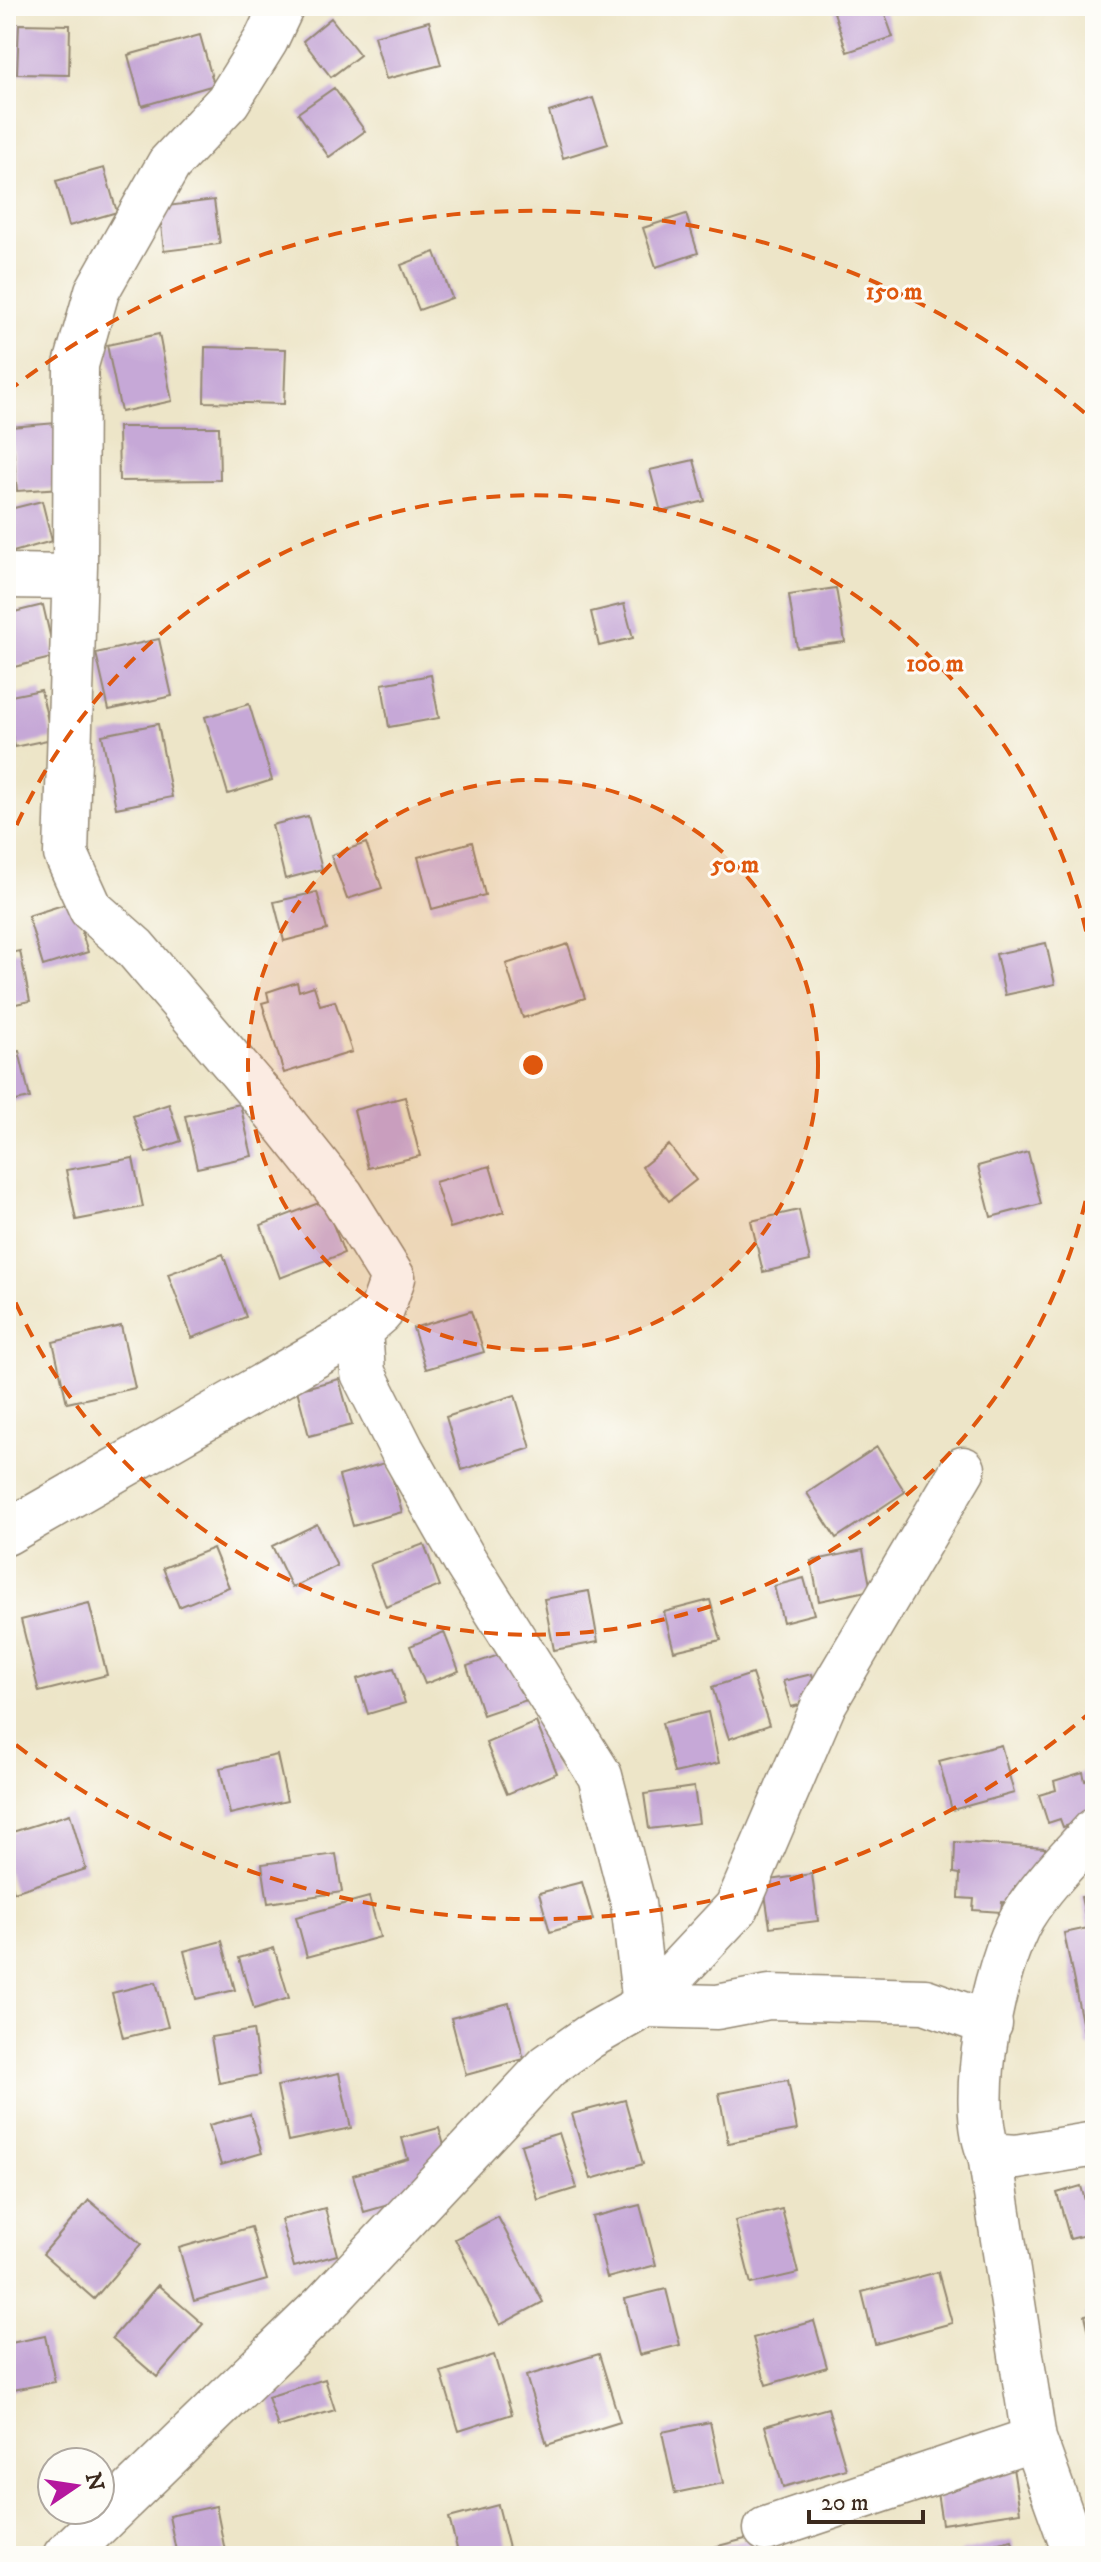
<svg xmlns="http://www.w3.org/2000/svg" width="1101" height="2562" viewBox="0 0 1101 2562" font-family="'IM FELL DW Pica',serif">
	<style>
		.building { fill: #c6a8d7 }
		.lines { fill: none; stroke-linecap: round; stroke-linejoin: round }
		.street-casing { stroke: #948873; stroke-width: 47 }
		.street { stroke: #fff; stroke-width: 44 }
		.ring { fill: none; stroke: #df570d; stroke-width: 4; stroke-dasharray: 14 10 }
		.centre { fill: #df570d; stroke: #fdfcf7; stroke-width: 4 }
		.ring-label { font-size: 24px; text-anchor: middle; font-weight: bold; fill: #df570d; stroke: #fdfcf7; stroke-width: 6; stroke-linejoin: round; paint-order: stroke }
	</style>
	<rect width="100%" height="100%" fill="#fdfcf7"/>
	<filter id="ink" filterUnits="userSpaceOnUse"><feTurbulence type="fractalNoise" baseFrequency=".0125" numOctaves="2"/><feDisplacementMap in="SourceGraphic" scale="16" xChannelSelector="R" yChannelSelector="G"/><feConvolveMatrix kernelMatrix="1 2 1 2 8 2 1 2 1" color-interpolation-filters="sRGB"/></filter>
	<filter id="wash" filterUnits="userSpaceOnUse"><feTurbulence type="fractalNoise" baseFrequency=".006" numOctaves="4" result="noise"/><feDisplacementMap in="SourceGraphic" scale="32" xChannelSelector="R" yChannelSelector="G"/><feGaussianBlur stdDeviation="1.8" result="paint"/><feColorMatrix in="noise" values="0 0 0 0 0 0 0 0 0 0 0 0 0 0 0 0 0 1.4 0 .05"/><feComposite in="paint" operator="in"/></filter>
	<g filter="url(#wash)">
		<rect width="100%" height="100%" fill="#ede5c8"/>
		<g id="blocks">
			<path class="building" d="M832,6H882L893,37L847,52Z
				M331,18L360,55L331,77L303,41Z
				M429,21L441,65L386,79L374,36Z
				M19,24L70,25L69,75L17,74Z
				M200,35L214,85L142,106L128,55Z
				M334,88L365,131L329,157L298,113Z
				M593,98L608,144L563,158L549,112Z
				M104,168L117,212L69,226L56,181Z
				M214,200L220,244L164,251L159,207Z
				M686,214L698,253L656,267L643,228Z
				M435,252L452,298L419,310L401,265Z
				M159,334L172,401L121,412L107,345Z
				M205,347L286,349L284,404L204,402Z
				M56,423L62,488L17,491L11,427Z
				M118,427H219L220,480L119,481Z
				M694,460L705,501L661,512L650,470Z
				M42,501L52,541L6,554V510Z
				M836,588L845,642L797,648L789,595Z
				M624,604L633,638L599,646L591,612Z
				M43,605L55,657L6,669V614Z
				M159,639L172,696L109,710L96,653Z
				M431,675L439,718L389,727L382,684Z
				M41,690L52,739L14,747L6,697Z
				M249,704L272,780L228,794L205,717Z
				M158,724L172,797L116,808L102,735Z
				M308,816L322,869L285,879L272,825Z
				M472,842L485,895L432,909L418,857Z
				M366,843L382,888L347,899L331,855Z
				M317,892L327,930L284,941L274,902Z
				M72,902L88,952L43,966L28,916Z
				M1046,943L1055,984L1005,995L996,954Z
				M568,944L585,998L523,1018L506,964Z
				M20,951L30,1001L6,1006V954Z
				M297,982L299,991L314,986L320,1005L335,1001L352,1052L284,1073L262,1003L269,1001L267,992Z
				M19,1051L30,1098L6,1103V1054Z
				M405,1097L420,1156L368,1168L354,1110Z
				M169,1104L181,1141L146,1153L133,1116Z
				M240,1104L252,1156L197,1168L185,1116Z
				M669,1145L696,1180L669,1201L642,1167Z
				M1028,1152L1041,1204L991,1217L978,1166Z
				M133,1158L143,1207L76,1220L66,1170Z
				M490,1166L504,1212L450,1228L435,1182Z
				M324,1201L344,1253L280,1278L261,1225Z
				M799,1210L810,1261L763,1272L751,1221Z
				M223,1254L246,1317L192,1338L168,1274Z
				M471,1311L484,1352L426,1369L413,1328Z
				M121,1326L135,1388L67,1403L53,1342Z
				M339,1379L352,1425L309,1436L297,1390Z
				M515,1395L531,1448L462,1470L446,1417Z
				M877,1447L905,1492L836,1538L807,1493Z
				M388,1462L402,1512L353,1526L339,1476Z
				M317,1524L337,1566L292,1588L272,1546Z
				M424,1544L440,1586L386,1607L370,1564Z
				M213,1548L229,1587L179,1607L163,1568Z
				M863,1550L871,1590L819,1601L811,1561Z
				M804,1578L814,1614L783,1622L774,1586Z
				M589,1591L598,1642L554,1650L544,1599Z
				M710,1600L721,1640L674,1651L664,1612Z
				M89,1603L107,1675L39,1692L21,1620Z
				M444,1632L459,1671L425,1684L410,1646Z
				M510,1651L527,1700L483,1715L467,1666Z
				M394,1668L405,1703L368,1714L357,1679Z
				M752,1674L769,1725L729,1739L712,1687Z
				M812,1674L819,1700L791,1707L783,1681Z
				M708,1712L719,1763L674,1773L662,1723Z
				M536,1722L557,1773L507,1794L486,1743Z
				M1001,1745L1014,1793L952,1810L939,1761Z
				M277,1755L287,1801L230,1814L220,1768Z
				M1083,1772L1085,1781L1095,1778V1809L1090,1819L1063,1827L1060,1819L1048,1823L1039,1795L1056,1790L1054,1781Z
				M694,1787L699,1823L649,1829L644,1794Z
				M70,1814L86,1869L14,1892L6,1867V1834Z
				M955,1842L1045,1848L1044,1874L1028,1887L1015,1886L1014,1903L1002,1902L1001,1912L973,1910L974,1899L959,1898L960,1874L954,1873Z
				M336,1854L342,1892L268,1903L262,1864Z
				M812,1874L818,1921L770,1927L763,1881Z
				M582,1882L593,1920L550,1932L539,1893Z
				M1095,1895V2045L1087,2047L1064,1933L1088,1928L1081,1897Z
				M369,1897L380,1937L307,1957L296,1917Z
				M222,1941L235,1990L196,1999L184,1951Z
				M274,1948L289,1998L254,2009L239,1958Z
				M156,1982L168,2027L123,2038L112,1993Z
				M509,2003L524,2059L466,2075L451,2018Z
				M253,2030L260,2075L219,2083L211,2037Z
				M339,2073L351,2128L288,2141L277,2086Z
				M788,2080L797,2130L728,2143L719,2093Z
				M625,2100L643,2164L591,2179L572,2114Z
				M250,2114L262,2153L221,2165L209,2125Z
				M439,2128L449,2163L437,2174L408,2182L413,2198L364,2212L353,2175L408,2159L402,2138Z
				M559,2133L577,2188L538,2200L521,2145Z
				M1081,2186L1094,2233L1070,2239L1057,2193Z
				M89,2200L141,2244L94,2299L43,2254Z
				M640,2205L656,2265L607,2278L592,2217Z
				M325,2208L337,2255L294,2267L281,2220Z
				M782,2209L798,2273L751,2284L735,2221Z
				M498,2217L543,2302L500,2325L455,2239Z
				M251,2227L267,2280L194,2301L179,2248Z
				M938,2272L952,2323L875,2344L862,2292Z
				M158,2285L203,2324L157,2377L112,2338Z
				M666,2289L680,2345L639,2355L625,2299Z
				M1095,2313V2354H1094L1085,2315Z
				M814,2321L827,2367L766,2385L753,2338Z
				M45,2336L55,2382L8,2391L6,2344Z
				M599,2354L620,2422L547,2445L526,2376Z
				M494,2355L512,2414L459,2431L441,2372Z
				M325,2379L335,2410L278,2427L268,2397Z
				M828,2408L846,2469L783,2487L765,2426Z
				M710,2422L723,2483L675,2493L662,2432Z
				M1013,2468L1020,2512L942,2524L935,2480Z
				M498,2505L511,2556H459L449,2518Z
				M216,2506L226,2556H177L169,2516Z
				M753,2537L758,2556H696L695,2552Z
				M1012,2540L1016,2556H960L959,2552Z"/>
		</g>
	</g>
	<g filter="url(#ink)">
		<use href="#blocks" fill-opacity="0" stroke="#948873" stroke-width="2"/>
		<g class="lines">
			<defs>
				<path id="street" d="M6,576L74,577
					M360,1330L363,1373L402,1450L465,1561L600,1776L633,1903L645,2005
					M6,1533L360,1330L381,1312L393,1278L342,1196L271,1107L135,948L91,909L66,854L75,566L76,365L97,291L169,164L228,101L266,40L282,6
					M1095,1830C1071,1856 1042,1885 1023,1916C994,1965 965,2103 990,2155L1017,2157L1095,2144
					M645,2005L717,2007L769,1997L925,2001L990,2024
					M990,2155L1034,2439L1076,2556
					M766,2529L1034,2439
					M65,2556L324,2305L548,2066L589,2037L645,2005L737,1907L824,1704L963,1469"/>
			</defs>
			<use href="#street" class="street-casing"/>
			<use href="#street" class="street"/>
		</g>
	</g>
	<circle cx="533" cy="1065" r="285" fill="#df570d" fill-opacity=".12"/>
	<g class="ring">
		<circle cx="533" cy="1065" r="285"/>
		<path d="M1095 1154A569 569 0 0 1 7 1283M7 847A569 569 0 0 1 1095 976"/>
		<path d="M1093 1710A854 854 0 0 1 7 1738M7 392A854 854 0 0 1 1093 420"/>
	</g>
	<circle cx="533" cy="1065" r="12" class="centre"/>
	<g class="ring-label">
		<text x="894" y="299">150 m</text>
		<text x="935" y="671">100 m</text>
		<text x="735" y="872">50 m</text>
	</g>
	<rect width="1101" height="2562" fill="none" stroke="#fdfcf7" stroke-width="32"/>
	<g transform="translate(76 2486) rotate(77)"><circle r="38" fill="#fdfcf7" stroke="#afa8a0" stroke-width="2"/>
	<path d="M0-6L14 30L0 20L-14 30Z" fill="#b5179e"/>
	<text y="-12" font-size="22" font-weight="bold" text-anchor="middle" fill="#3b2a1e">N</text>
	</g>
	<path d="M809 2510v12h114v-12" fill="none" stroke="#3b2a1e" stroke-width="4"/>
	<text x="821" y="2510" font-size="24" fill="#3b2a1e" stroke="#fdfcf7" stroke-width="6" paint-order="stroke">20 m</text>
</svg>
